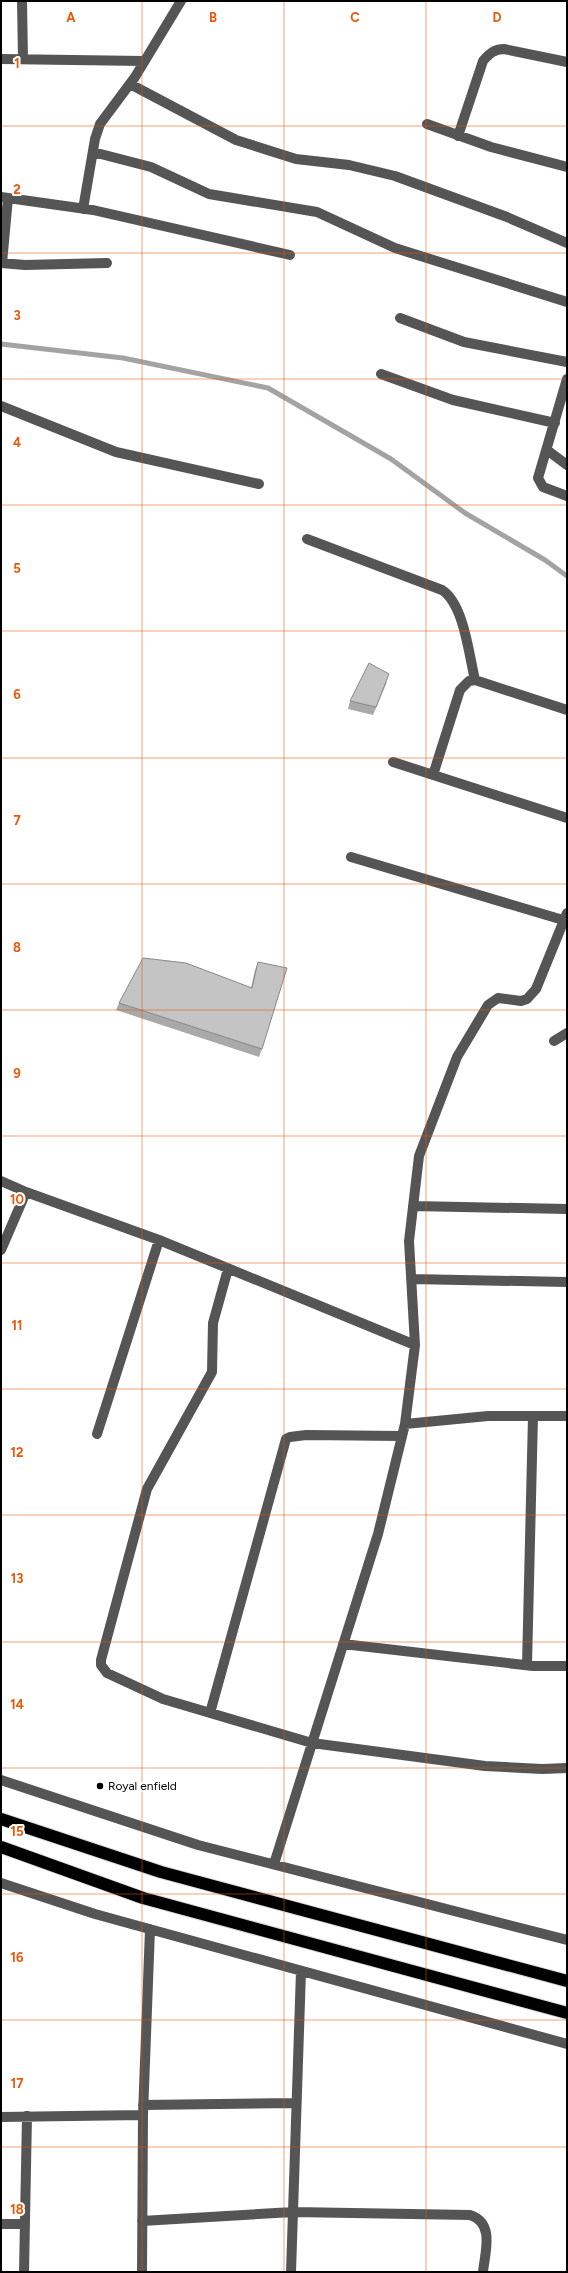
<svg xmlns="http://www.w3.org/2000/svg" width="568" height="2273" viewBox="0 0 568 2273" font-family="Figtree,sans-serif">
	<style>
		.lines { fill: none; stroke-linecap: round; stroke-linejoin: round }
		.stream { stroke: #a3a3a3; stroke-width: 5 }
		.highway-casing { stroke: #dbdbdb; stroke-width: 14 }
		.minor { stroke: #555; stroke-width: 10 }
		.highway { stroke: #000; stroke-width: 12 }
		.wall { fill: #a9a9a9 }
		.building { fill: #c4c4c4; stroke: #898989 }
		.grid { fill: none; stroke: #e8590c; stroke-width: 1; stroke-opacity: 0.55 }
		.poi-dot { fill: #000; stroke: #fff; stroke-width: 1.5 }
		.labels { text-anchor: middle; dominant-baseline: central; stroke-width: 4; stroke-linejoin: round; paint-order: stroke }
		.poi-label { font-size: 12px; fill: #000; stroke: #fff; text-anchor: start }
		.grid-label { font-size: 13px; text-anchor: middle; font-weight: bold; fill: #e8590c; stroke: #fff; stroke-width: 4; stroke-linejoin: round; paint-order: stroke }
	</style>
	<rect width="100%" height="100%" fill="#fff"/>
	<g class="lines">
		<path class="stream" d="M1,344L123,358L268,388L391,459L465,513L545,560L567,576"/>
		<defs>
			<path id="highway" d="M1,1819L161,1872L567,1981
				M1,1847L143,1898L567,2013"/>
		</defs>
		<use href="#highway" class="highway-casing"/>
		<path class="minor" d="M22,1L23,59
			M1,59L144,61
			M130,84L236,140L296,159L349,165L395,176L507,217L567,243
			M427,124L491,147L567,167
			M458,136L483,61C489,54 494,49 504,49L567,62
			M93,152L151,167L209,194L317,212L395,248L567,302
			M1,197L93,210L290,255
			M83,209L95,139L100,124L135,77L181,1
			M1,263L25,265L107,263
			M2,263L8,198
			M400,318L464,342L567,362
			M381,374L453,400L555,423
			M567,379L538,478L543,487L567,496
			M1,406L116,452L259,484
			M547,450L567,465
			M307,539L442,590C464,604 469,655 475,680
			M393,762L567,818
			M433,775L460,690L469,681L475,680L567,710
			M351,857L563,920L567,918
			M554,1041L567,1033
			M1,1181L26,1192L1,1250
			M26,1192L159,1240L415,1345
			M413,1206L567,1209
			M228,1269L213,1323L212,1372L147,1489L101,1660V1665L107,1673L163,1699L312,1743L485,1766L542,1769L567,1768
			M411,1279L567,1282
			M405,1424L488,1416H567
			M97,1434L159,1240
			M343,1644L533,1666H567
			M527,1665L533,1416
			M210,1713L286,1439L290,1437L306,1435L402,1436
			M1,1780L198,1845L567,1940
			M274,1864L378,1534L405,1424L415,1345L409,1241L419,1156L457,1057L488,1005L498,998L521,1001L527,999L536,989L567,913
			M1,1883L95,1914L567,2044
			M143,2105L296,2103
			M1,2117L143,2115
			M142,2221L293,2212L470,2215C495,2223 485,2252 483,2272
			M1,2224H25
			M24,2272L27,2116
			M142,2272L143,2115L150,1929
			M291,2272L301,1971"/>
		<use href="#highway" class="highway"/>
	</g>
	<path class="wall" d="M387,682L373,715L348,709L350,701Z
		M258,962L262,1049L259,1057L116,1010L119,1003L251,988L255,970Z"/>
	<path class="building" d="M369,663L389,674L376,707L350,701Z
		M143,958L186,963L252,988L258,962L287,968L262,1049L119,1003Z"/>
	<path class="grid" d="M142,1V2272M284,1V2272M426,1V2272M1,126H567M1,253H567M1,379H567M1,505H567M1,631H567M1,758H567M1,884H567M1,1010H567M1,1136H567M1,1263H567M1,1389H567M1,1515H567M1,1642H567M1,1768H567M1,1894H567M1,2020H567M1,2147H567"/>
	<circle class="poi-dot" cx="100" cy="1786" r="4"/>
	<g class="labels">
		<g class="poi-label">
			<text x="108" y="1786">Royal enfield</text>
		</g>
	</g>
	<g class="grid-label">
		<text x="71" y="22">A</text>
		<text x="213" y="22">B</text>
		<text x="355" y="22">C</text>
		<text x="497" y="22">D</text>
		<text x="17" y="68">1</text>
		<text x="17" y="194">2</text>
		<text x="17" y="320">3</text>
		<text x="17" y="447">4</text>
		<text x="17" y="573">5</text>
		<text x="17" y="699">6</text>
		<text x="17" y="825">7</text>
		<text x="17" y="952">8</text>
		<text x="17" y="1078">9</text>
		<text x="17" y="1204">10</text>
		<text x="17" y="1330">11</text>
		<text x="17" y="1457">12</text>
		<text x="17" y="1583">13</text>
		<text x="17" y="1709">14</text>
		<text x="17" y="1836">15</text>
		<text x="17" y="1962">16</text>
		<text x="17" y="2088">17</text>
		<text x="17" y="2214">18</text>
	</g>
	<rect width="568" height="2273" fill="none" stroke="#000000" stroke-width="4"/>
</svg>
